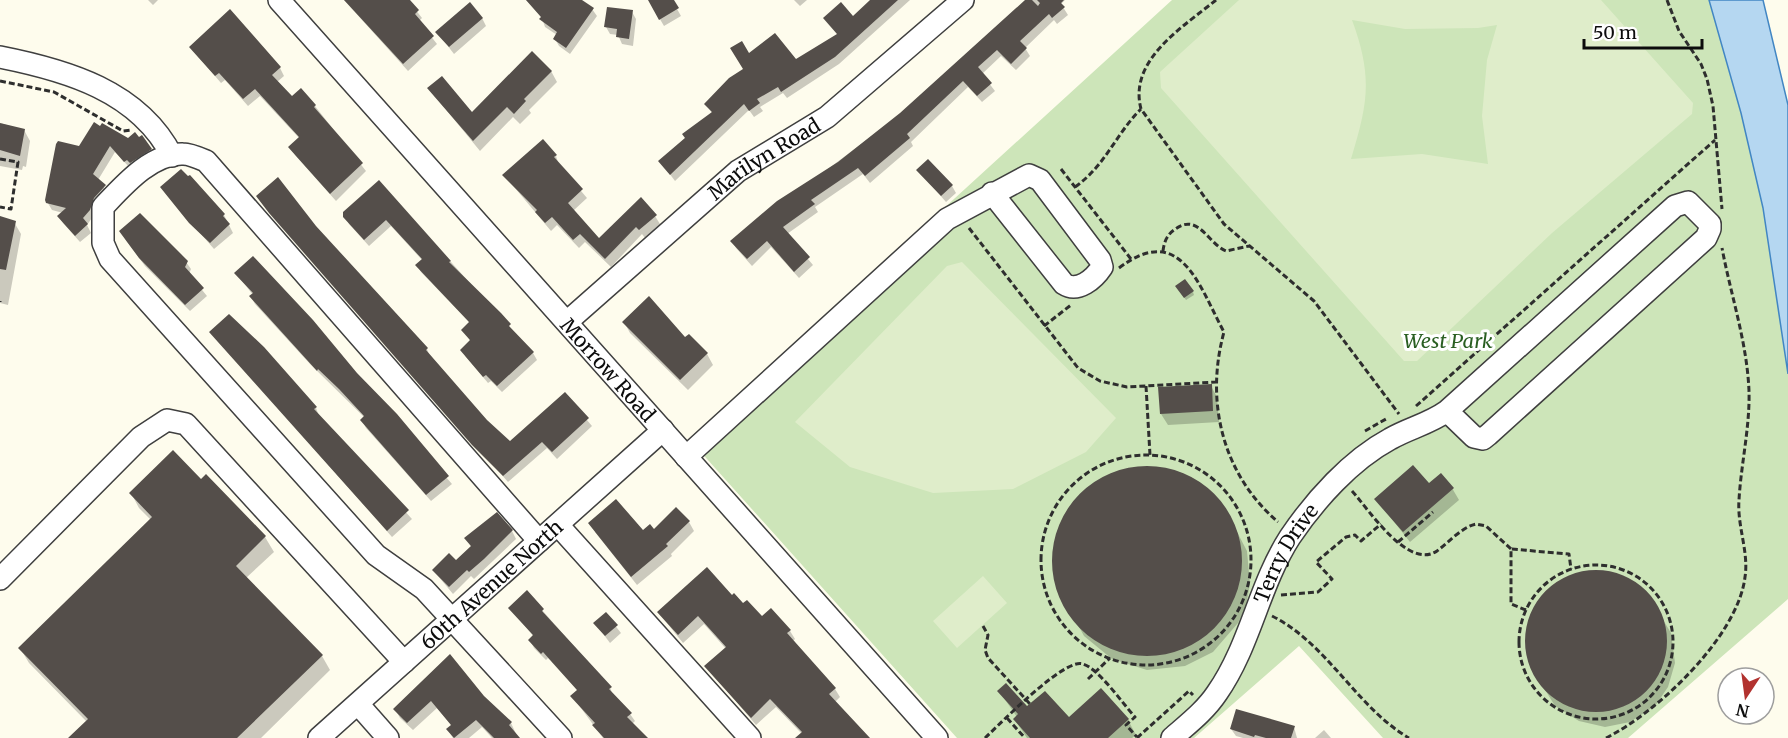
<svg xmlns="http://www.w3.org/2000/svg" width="1788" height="738" viewBox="0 0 1788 738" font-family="Merriweather,serif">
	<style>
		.green { fill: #cde5b9 }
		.pitch { fill: #dfedca; fill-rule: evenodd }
		.water { fill: #b5d7f1; stroke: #4286c3; stroke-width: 1.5 }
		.shadow { fill: #0003 }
		.building { fill: #544e4a }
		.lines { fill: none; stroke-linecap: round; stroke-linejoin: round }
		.minor-casing { stroke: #3f3f3f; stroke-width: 24 }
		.path { stroke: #2e2e2e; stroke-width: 3; stroke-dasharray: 6 3; stroke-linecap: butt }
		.minor { stroke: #fff; stroke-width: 21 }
		.labels { text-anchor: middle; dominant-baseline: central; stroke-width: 6; stroke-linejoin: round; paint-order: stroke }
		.street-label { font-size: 20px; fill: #0c0c0c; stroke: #fff }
		.park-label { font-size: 20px; font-style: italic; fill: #2a5f22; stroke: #fff }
	</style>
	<rect width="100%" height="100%" fill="#fefced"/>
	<path class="green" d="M1172,0H1723L1788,311V599L1628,738H1383L1299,646L1194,738H957L690,440Z"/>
	<path class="pitch" d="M1239,0H1601L1693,103L1692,114L1552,233L1417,361H1404L1161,88L1160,72ZM1352,20L1405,29L1478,28L1497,25L1487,60L1482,116L1488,164L1422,154L1351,159C1368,103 1373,77 1352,20Z
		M962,262L1116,418L1086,452L1013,489L933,493L850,467L795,422L947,266Z
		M983,576L1007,603L957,648L933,621Z"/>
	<path class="water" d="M1709,0H1763L1788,105V374L1763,208L1741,113Z"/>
	<path class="shadow" d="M148,0H158L153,5Z
		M344,0H408L422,18L419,21L437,44L408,71Z
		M526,0H580L592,9L597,16L570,54L559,46L555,39L557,35L545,27L542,18Z
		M657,0H672L681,16L664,26L651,4Z
		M794,0H807L800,6Z
		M873,0H910L839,64L787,98L783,93L760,107L763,111L754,117L749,110L675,181L660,161L712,113L706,104L745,70L749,55L795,61L838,35L825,18H853Z
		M1028,0H1065L1061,4L1068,15L1057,24L1054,20L1025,48L1030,56L1016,70L1001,56L982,74L995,91L982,102L968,87L911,142L913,146L870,183L863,174L815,207L818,212L787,234L813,265L799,278L771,247L752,266L736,248L732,241L901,114Z
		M632,12L636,19L633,46L622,44L618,35L610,34L606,27Z
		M482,18L486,26L454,54L437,32Z
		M190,47L280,68L284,76L277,82L292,98L315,106L366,171L336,201L295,155L290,147L300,139L260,96L248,106L225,80L221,83Z
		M551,71L557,82L529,110L531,113L520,124L513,117L480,151L429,89L472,114Z
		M0,123L24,130L30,141L26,167L23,166L22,170L0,166Z
		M128,139L151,149L155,156L130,168L115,152L98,180L109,194L87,225L91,233L80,242L63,223L59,216L63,213L52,210L46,200L80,148Z
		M556,156L559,165L587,198L573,211L599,240L655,216L660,224L645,238L642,234L611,267L585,242L579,248L557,225L551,231L504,175Z
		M918,170L952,186L956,193L946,202Z
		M190,177L224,215L233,233L214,249L166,194Z
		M379,182L533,353L537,360L502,392L491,381L488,383L466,357L462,350L471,342L463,330L470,323L421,272L417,265L422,260L391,226L369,246L349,224L345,216Z
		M262,203L315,227L427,349L430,357L486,421L510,443L565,394L592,426L557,459L547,448L508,482Z
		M0,218L14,222L21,234L8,305L0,303Z
		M125,239L186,262L191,269L189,274L207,296L190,311L145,266Z
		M236,273L356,374L452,484L431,501L366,428L362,420L365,418L310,364L255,304L251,297L253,295Z
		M1177,287L1193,292L1194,295L1186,300Z
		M624,322L685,339L707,354L713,365L688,390L630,333Z
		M211,332L316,408L319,416L412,519L392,537Z
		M1211,386L1217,397L1219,422L1168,425L1161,414Z
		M1158,467L1194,479L1209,490L1224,507L1247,551L1250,584L1246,606L1238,623L1213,652L1185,666L1147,670L1112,659L1084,636L1057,586L1054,548L1067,512L1078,497L1097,481L1127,469Z
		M201,481L265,537L274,552L246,578L322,656L330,670L261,738H70L87,722L29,663L20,648L151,520L139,508L131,493Z
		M1429,485L1452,488L1459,500L1410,542L1376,499Z
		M689,522L694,531L671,554L672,556L637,585L595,532L654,531Z
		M512,531L516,539L474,579L471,576L453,594L433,570L456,562L472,548L466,539Z
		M1599,571L1624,577L1647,593L1671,633L1675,663L1668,687L1655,706L1630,722L1605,727L1579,721L1555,706L1531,667L1526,640L1532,611L1545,592L1569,576Z
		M732,597L762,618L790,631L795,639L793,641L835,689L840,697L835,702L867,738H798L802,734L776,707L756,725L706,666L726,649L704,624L683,643L658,612Z
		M510,608L542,610L610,687L613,696L630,714L635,721L632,724L646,738H603L572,696L578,691L548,658L546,660L534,648L530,640L534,637Z
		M606,614L621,633L610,643L595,623Z
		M450,656L483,697L511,723L518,738H492L482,727L469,738H453L448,730L452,726L437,708L413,730L400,718L395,709Z
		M1101,690L1128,720L1136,735L1132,738H1027L1015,720L1017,717L999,691L1027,708L1069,719Z
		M1294,727L1297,738H1243L1236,736L1231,729Z
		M1324,730L1331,738H1315Z"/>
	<path class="building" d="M344,0H410L419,10L415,14L434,36L403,64Z
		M526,0H582L594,8L566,48L553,39L557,32L539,19L541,17Z
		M648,0H674L679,8L659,20Z
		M870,0H898L835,57L781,92L778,87L757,99L760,103L749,111L744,104L670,175L658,161L685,138L682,134L712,112L704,104L729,78L743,69L730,48L742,41L749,53L775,33L796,59L837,34L823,18L841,2L853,16Z
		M1025,0H1032L1038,6L1040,3L1037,0H1064L1061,3L1065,7L1052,18L1049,14L1020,41L1027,48L1011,64L997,50L978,67L992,83L977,96L963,81L907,134L910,138L865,176L858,168L811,200L815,204L783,227L810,257L794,272L767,241L747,259L730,241L777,201L838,162L900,113Z
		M470,2L483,18L449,47L435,32Z
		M607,7L633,10L629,39L616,37L617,29L604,27Z
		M230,9L281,67L272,75L292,96L301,88L316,105L314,107L363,163L330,194L288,147L299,137L255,89L243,99L219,73L215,76L189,47Z
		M532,51L552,71L524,99L526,101L514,114L507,107L473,141L427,88L442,76L472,112Z
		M94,122L100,126L102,123L128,138L135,132L139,137L142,135L152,149L130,163L127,160L124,162L110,146L93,174L106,185L94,198L90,210L83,218L88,224L75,236L57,216L66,208L46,203L45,200L56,144L58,141L79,146Z
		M0,123L25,129L20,156L0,150Z
		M543,139L557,155L554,157L583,189L568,203L599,238L641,197L657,215L639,230L636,227L605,259L580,234L573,240L552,217L545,223L535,212L537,210L502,175Z
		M928,159L953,185L941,196L916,170Z
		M181,169L188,176L190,175L225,214L223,216L230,224L210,243L189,223L160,187Z
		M278,177L316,226L428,348L426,350L487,420L510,441L565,392L589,418L552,452L542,442L503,476L472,445L269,213L256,196Z
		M379,180L451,261L449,262L501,313L511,324L509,326L534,352L497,386L486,375L483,377L460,350L470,340L461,330L469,322L415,265L422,259L386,220L364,240L343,217V212Z
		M140,213L188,261L185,267L204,288L185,305L139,258L119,231Z
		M0,216L16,221L6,270L0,269Z
		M253,256L313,320L357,373L397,414L449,476L426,495L360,420L364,416L339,389L318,369L317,371L249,296L253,293L234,273Z
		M1185,279L1194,291L1184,298L1175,286Z
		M649,296L685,337L689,334L708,353L680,380L622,322Z
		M229,314L264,347L317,407L314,409L409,510L387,531L209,332Z
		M1212,384L1213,411L1160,414L1158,387Z
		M173,450L201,479L206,474L266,536L236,566L323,655L237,738H68L88,719L18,648L152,517L129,493Z
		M1413,465L1429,483L1441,473L1454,488L1403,532L1374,499Z
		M1052 561a95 95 0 1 1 190 0a95 95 0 1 1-190 0Z
		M616,499L643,530L650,524L654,529L676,507L690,521L666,544L668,546L631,577L588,523Z
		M497,512L513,530L484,559L469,572L467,570L449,587L432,570L449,553L456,560L471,546L464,538Z
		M707,567L732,595L734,593L743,603L747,600L762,616L771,608L791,630L787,633L836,688L829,694L870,738H795L802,732L770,699L751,718L704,666L726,647L698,616L678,635L657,612Z
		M1525 641a71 71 0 1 1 142 0a71 71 0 1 1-142 0Z
		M527,590L544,609L542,611L612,687L609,689L632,713L627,717L648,738H604L592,725L595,723L570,696L577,690L543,652L541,654L528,640L533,635L508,608Z
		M606,612L618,625L605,636L593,623Z
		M450,654L484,696L512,722L509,725L520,738H494L476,720L454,738L446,729L451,725L431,701L407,723L393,709Z
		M1006,683L1027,706L1045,691L1069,717L1101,688L1129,719L1108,738H1030L1013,719L1018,714L997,691Z
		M1236,709L1295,726L1291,738H1266L1255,735L1254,737L1230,729Z"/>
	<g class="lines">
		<defs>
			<g id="minor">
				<path id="s1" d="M279,0L937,738"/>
				<path d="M0,57C66,70 139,91 172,156"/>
				<path id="s2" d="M568,321L738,171L827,117L963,0"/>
				<path d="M686,457L947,219L1029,175L1040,180L1100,260L1102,267C1094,279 1078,293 1064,284L992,193"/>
				<path d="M558,525L750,738"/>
				<path d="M539,541L206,161C199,158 190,154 183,154C151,153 123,186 103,207V243L110,259L376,555L424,589L561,738"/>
				<path d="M0,579L141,437L167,420L186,424L404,662"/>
				<path d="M358,704L388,738"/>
				<path id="s3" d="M319,738L663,430"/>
				<path id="s4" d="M1172,738C1188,724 1205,711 1217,693C1250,646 1259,585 1290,537C1315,500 1351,460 1390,439C1409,428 1429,424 1447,411L1675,206L1688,202L1710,224V229L1706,238L1488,435L1483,439L1474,437L1447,411"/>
			</g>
		</defs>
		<use href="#minor" class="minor-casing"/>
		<path class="path" d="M1216,0C1183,27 1128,60 1141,109L1224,224L1314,301L1399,414
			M1667,0L1679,31L1701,64L1707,79L1713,106L1722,209
			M0,81L54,92L123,131L131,130
			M0,159L18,162L11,209L0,207
			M1061,169L1131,259
			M1075,187C1106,165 1115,135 1141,109
			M969,228L1078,368L1100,381L1127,387L1216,382
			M1163,251C1164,242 1167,235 1174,230C1198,211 1208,244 1226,251L1249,246
			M1119,268C1181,221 1199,286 1224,332C1205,401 1222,474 1278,522
			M0,301V302
			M1044,326L1071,305
			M1146,386L1150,455
			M1416,406L1715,140
			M1365,431L1386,419
			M1041 560a105 105 0 1 1 210 0a105 105 0 1 1-210 0Z
			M1352,491C1370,511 1408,570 1437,551C1449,542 1462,527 1476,524L1486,526L1511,549
			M1398,542L1433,512
			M1519 642a77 77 0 1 1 154 0a77 77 0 1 1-154 0Z
			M1281,595L1318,592L1332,579L1316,562L1346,537L1355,535L1361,541L1381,524
			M1526,610L1511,604V549L1569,554L1571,569
			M1272,616C1328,644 1356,707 1409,738
			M983,626L988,635L985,650L988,658L1030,704
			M1088,679L1110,658
			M1007,718L1025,738
			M985,738C1000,724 1065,657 1083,664C1099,669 1123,704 1135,717L1126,725L1137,737
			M1137,738L1189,691L1193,695
			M1606,738C1658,712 1738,636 1745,577C1749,552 1737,526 1739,500C1741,464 1750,427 1749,391C1747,342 1731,296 1722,248"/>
		<use href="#minor" class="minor"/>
	</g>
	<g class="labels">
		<g class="street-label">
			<text stroke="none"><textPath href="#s2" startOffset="255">Marilyn Road</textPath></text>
			<text stroke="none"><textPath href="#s1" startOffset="495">Morrow Road</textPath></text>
			<text stroke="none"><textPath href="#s4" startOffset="220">Terry Drive</textPath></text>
			<text stroke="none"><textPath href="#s3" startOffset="231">60th Avenue North</textPath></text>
		</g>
		<g class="park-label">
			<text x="1448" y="340">West Park</text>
		</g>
	</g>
	<g transform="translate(1746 696) rotate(193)"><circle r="28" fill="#ffffff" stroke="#9e9e9e" stroke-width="1.5"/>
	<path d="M0-4.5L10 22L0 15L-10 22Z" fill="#b2322f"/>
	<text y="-9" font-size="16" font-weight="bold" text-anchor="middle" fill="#0c0c0c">N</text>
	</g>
	<path d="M1584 39v9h118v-9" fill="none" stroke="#0c0c0c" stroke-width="3"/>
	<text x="1593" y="39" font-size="18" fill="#0c0c0c" stroke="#ffffff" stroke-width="4.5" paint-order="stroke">50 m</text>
</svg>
